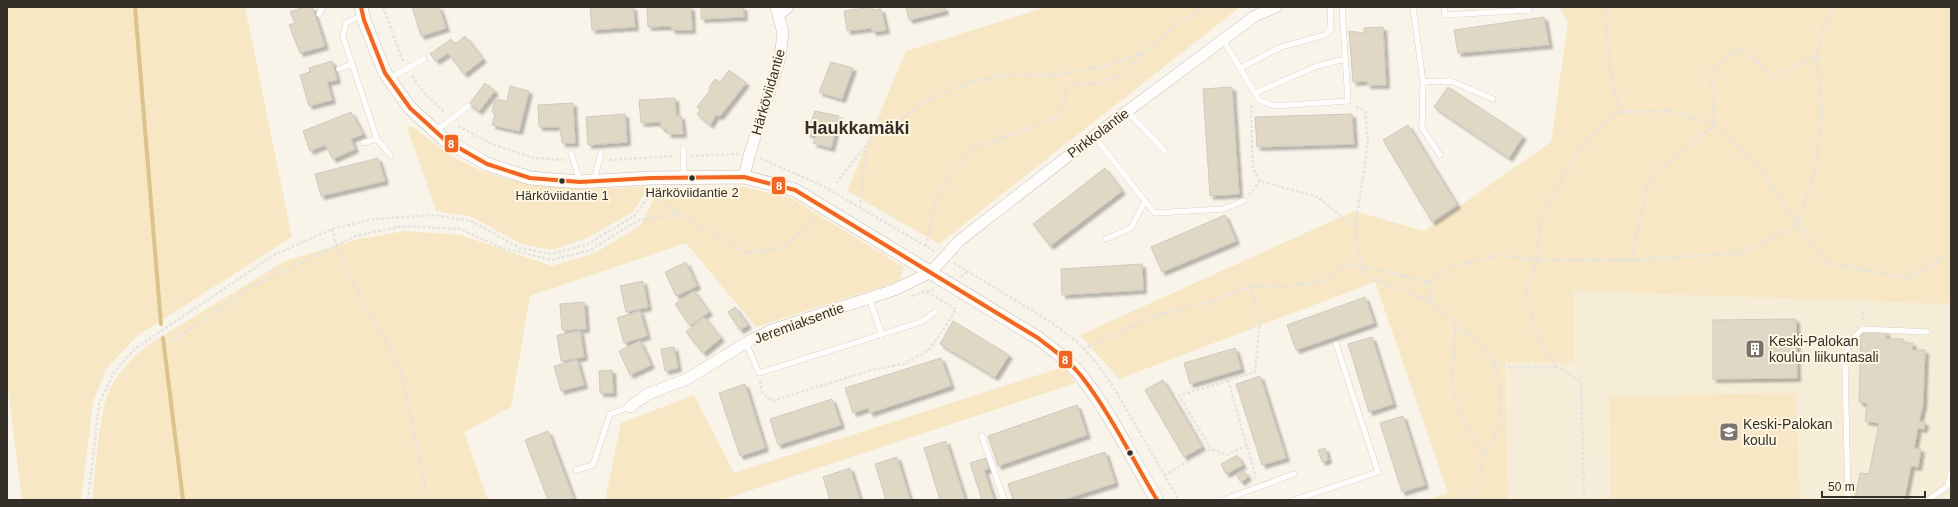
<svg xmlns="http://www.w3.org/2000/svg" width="1958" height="507" viewBox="0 0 1958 507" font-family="Arial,sans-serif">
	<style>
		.built { fill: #f6edd9 }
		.green { fill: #f8e7c4 }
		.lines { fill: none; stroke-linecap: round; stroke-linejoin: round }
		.stream { stroke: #dcc28c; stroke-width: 4 }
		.building { fill: #e0d7c4; stroke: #cecac1; filter: url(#shadow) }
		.service-casing { stroke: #c4bfb7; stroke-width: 6 }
		.minor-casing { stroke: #c4bfb7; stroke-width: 12 }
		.tertiary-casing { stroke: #c4bfb7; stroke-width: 14 }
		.path { stroke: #e5e3e0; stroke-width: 2.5; stroke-dasharray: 3 2; stroke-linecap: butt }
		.service { stroke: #fefdfc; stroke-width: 5.5 }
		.minor { stroke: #fefdfc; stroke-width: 11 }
		.tertiary { stroke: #fefdfc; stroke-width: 13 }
		.bus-1-casing { stroke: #fff6e3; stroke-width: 7 }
		.bus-1 { stroke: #f26522; stroke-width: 4 }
		.bus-dot { fill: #343029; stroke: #fff6e3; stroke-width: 1.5 }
		.labels { text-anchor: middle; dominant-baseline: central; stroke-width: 4; stroke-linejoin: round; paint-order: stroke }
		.bus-label { font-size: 13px; fill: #343029; stroke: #fff6e3 }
		.street-label { font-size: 14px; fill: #343029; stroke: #fff6e3 }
		.poi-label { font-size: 14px; fill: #343029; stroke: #fff6e3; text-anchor: start }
		.district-label { font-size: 18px; font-weight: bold; fill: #343029; stroke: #fff6e3 }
		.line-badge { stroke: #fff6e3; stroke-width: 1.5 }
		.badge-label { font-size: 11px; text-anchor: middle; font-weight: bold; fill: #fff }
	</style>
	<defs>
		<filter id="shadow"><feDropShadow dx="3.5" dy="3.5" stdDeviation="1" flood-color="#0004"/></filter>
	</defs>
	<rect width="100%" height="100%" fill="#f9f4e9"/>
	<path class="built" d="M1573,291L1951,303V500H1508L1505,362L1573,363Z"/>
	<path class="green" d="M7,7H134L160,322L139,334L106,369L93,402L81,500H22L7,384Z
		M136,7H245L292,237L162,320Z
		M1047,7H1240L939,244L847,191L906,51Z
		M1559,7H1951V304L1573,291V363L1505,362L1508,500H1425L1448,493L1375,282L1119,379L1080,335L1354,211L1424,231L1551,142L1568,22Z
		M412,126C433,143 457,162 483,171C535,191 591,190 646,186L644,194L633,212L587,238L552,250L521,244L472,217L436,211L407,127Z
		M744,187L791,198L904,267L900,281L756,327L686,243L530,296L511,407L464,432L488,500H92C96,470 97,435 104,406C110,380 130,358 151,343L285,261L359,239L404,231L460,235L552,266L595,253L641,225L658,189Z
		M1063,367L1076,383L721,500H605L621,423L694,395L734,473Z
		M1795,393L1800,500H1611L1610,396Z"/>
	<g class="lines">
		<path class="stream" d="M135,7L161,324
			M163,338L183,500"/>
	</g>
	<path class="building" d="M304,7H312L325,46L300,53L289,25L295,23L290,12Z
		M412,7H439L446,28L421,36Z
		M590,7H633L635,27L592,30Z
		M647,7H691L692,30H672L671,26L648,27Z
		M701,7H743L744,17L701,19Z
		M872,7L873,10L881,9L886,30L873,32L871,28L847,31L844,11Z
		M906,7H944L945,11L909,20Z
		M1544,17L1549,45L1458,53L1454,30Z
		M1383,27L1386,85H1367L1368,81L1353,82L1349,31L1364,33V28Z
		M465,36L483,59L464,74L448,53L436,61L430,54L451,39L455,44Z
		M332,61L337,80L327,82L332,100L309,106L300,75L310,72L309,68Z
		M831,62L853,68L842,99L819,92Z
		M729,70L746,83L720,116L716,115L710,125L697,114L700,110L697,107L710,90L709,88L715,79L720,82Z
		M485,83L495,91L479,111L469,104Z
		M510,86L529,91L519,131L492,125L495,114L492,112L495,99L507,101Z
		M1232,87L1239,194L1210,196L1203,89Z
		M1448,87L1523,136L1509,158L1434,107Z
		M675,98L676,116H681L683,134H668L667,129L661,128V122L641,123L639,100Z
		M573,103L575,143H562L560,127H539L538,105Z
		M815,111L839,116L831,148L813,143L817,135L807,134Z
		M351,112L363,134L351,139L355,149L333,159L325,145L310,151L303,131Z
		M625,114L627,142L588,145L586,117Z
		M1352,114L1354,144L1257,147L1255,117Z
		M1408,125L1457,205L1432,222L1383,140Z
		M378,158L385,181L321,196L315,174Z
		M1105,168L1122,191L1050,246L1033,224Z
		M1225,215L1236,241L1162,272L1151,247Z
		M686,262L697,286L676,296L665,272Z
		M1142,264L1143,290L1062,295L1061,269Z
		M643,281L648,307L626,312L620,286Z
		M694,291L709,312L690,326L675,304Z
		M1365,297L1374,323L1296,350L1287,325Z
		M584,302L586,329L562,330L560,304Z
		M735,307L748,325L740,330L728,312Z
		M640,311L647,336L624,343L617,318Z
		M704,317L721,338L703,353L686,332Z
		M1796,319L1797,378L1713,379V320Z
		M953,321L1009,355L995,377L940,344Z
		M580,331L584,357L561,361L557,335Z
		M1861,331L1886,332V339H1903V343H1913L1912,350H1925L1923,405L1919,421L1925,422L1924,429L1918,428L1914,448L1921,449L1918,467L1911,466L1904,500H1856L1855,498L1860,473L1869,474L1879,423L1865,421L1867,403L1859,402Z
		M1372,337L1393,404L1369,412L1348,344Z
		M640,341L651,365L630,375L619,351Z
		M674,347L678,368L665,371L661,349Z
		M1235,348L1241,369L1190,384L1184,363Z
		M941,358L951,386L870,413L868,408L853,413L845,388Z
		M577,360L584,385L561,391L554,366Z
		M612,370L613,393H600L599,371Z
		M1260,376L1286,458L1262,465L1236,384Z
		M1163,380L1202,447L1184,457L1145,390Z
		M745,384L765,448L740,456L719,393Z
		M832,399L841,425L778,445L770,419Z
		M1077,405L1087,435L998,466L988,436Z
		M1403,416L1425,485L1402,492L1380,423Z
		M548,431L574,500H548L525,440Z
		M946,441L965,500H940L924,448Z
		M1325,448L1328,460L1322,462L1318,450Z
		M1105,452L1115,483L1062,500H1013L1008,484Z
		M1237,455L1243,465L1226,474L1221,464Z
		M897,457L910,500H886L875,464Z
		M986,458L989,469L984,470L994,500H982L970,463Z
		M850,468L860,500H830L823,477Z
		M1244,471L1248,477L1241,482L1237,476Z"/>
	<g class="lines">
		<defs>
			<path id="service" d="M1413,7L1423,82L1422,128L1440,155
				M1444,7L1445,15L1529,10
				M319,14L323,7
				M363,15L346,23L343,37L377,139L391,156
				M1223,40L1259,100L1274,106L1348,101L1342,7
				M1240,68L1281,47L1325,35L1331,29L1330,7
				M339,69L352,64
				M390,78L424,59
				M1423,82L1451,81L1493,99
				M1255,93L1317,66L1345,59
				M1127,111L1165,151
				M436,131L468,106
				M1094,136L1145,201L1131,228L1106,239
				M363,143L377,139
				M683,148L684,177
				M571,153L580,181
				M594,181L601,153
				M1145,201L1155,213L1223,209L1244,201
				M869,298L882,335
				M746,343L759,373L921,322L935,312
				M982,436L1004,500
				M576,470L593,465L610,414L630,407
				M1223,500L1294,474
				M1294,500L1378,472L1336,344
				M1848,500L1845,364L1848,345L1862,329L1927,332
				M1928,500L1948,486L1951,471"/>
			<path id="minor" d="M779,15L788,7
				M744,177L749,156L780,58L783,33L776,7
				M630,407L648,394L687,379L749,341L772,330L894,290L931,272L960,240L1094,136L1255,16L1276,7"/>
			<path id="tertiary" d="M361,7L364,20L385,73L410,108L445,140L487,164L530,178L580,182L651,178L744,177L795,190L1038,338C1053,350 1070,361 1082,377C1110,413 1133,460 1157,500"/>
		</defs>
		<use href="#service" class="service-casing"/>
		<use href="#minor" class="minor-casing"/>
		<use href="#tertiary" class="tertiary-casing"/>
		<path class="path" d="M383,7L403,61
			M412,76L425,94L444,112
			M1252,105L1251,113L1253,168L1260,181L1318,197L1355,228L1361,266L1369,278L1430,301L1480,345L1494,361L1500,384L1499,427L1484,455L1480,477L1468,500
			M1619,112L1669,111L1714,125L1760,168L1798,225L1827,263L1908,278L1951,253
			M458,126L494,145L535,158L564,160
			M691,156L738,154
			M760,158L823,186L934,251
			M609,160L674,156
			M836,183L870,141L923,103L970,82L1010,75H1057L1103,66L1143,53L1185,18L1206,7
			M651,194L680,214L746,253L783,248L815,219
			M1249,195L1260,181
			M860,208L866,146
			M1355,228L1368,143L1365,111L1355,106
			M332,229L336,245L367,311L381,331L400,368L428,500
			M926,246L936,199L956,169L972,149L1056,118L1064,105L1066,89L1075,83L1092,84L1113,78L1128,70L1142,54
			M1631,260L1649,179L1714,125L1711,69L1739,49L1774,75L1817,56
			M954,263L1051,322L1075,340L1096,362L1112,385L1179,500
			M961,277L968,271
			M1429,282L1430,301
			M912,296L935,289
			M1863,320V309
			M1456,323L1452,383L1459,414L1484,455
			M172,341L250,288L356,236L403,226L460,229L502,248L552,260L590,250L639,220L680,214
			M1083,349L1158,315L1210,302L1251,286H1291L1324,281L1341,267L1361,266L1429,282L1450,267L1499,255L1537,260H1631L1743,253L1798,225L1816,166L1822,112L1817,56L1825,23L1834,7
			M1494,362L1509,367H1556
			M1228,380L1256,478
			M760,381L762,392L772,401L872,370L903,364L929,350L944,329L956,309L927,292
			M1247,445L1227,455L1211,449L1179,396L1255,372L1260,321L1251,286
			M1164,475L1211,449
			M88,500L99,404L114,372L136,348L274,255L332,229L374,219L435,215L471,221L520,248L552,254L588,244L634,216L651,194V190
			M1584,500L1581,381L1557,367L1538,339L1526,290L1537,260L1541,219L1573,158L1596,130L1619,112L1609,61L1605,7"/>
		<use href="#service" class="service"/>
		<use href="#minor" class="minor"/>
		<use href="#tertiary" class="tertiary"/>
		<defs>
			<path id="bus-1" d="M361,7L364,20L385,73L410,108L445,140L487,164L530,178L580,182L651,178L744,177L795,190L1038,338C1053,350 1070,361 1082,377C1110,413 1133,460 1157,500"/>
		</defs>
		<use href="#bus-1" class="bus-1-casing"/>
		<use href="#bus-1" class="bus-1"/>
	</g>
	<defs>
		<symbol id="building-square" viewBox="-11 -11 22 22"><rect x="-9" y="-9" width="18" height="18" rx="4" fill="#79756c" stroke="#fff6e3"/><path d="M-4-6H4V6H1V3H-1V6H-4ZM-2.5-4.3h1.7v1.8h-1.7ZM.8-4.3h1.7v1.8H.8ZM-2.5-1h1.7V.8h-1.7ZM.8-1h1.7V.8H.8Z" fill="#fff"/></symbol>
		<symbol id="school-square" viewBox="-11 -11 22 22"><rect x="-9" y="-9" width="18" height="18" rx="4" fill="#79756c" stroke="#fff6e3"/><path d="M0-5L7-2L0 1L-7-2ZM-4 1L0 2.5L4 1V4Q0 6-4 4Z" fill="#fff"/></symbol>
	</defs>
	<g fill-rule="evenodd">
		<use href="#building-square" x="1744" y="338" width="22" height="22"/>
		<use href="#school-square" x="1718" y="421" width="22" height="22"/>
	</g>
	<g class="bus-dot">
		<circle cx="692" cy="178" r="3.5"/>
		<circle cx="562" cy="181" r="3.5"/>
		<circle cx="1130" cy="453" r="3.5"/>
	</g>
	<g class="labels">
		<g class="bus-label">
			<text x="692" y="192">Härköviidantie 2</text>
			<text x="562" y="195">Härköviidantie 1</text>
		</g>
		<g class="street-label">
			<text transform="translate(768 92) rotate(-74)">Härköviidantie</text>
			<text transform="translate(1098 133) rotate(-37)">Pirkkolantie</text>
			<text transform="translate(799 323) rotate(-20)">Jeremiaksentie</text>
		</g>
		<g class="poi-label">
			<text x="1769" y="341">Keski-Palokan<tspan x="1769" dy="16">koulun liikuntasali</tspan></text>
			<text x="1743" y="424">Keski-Palokan<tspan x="1743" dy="16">koulu</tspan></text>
		</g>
		<g class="district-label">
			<text x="857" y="128">Haukkamäki</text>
		</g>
	</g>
	<g class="line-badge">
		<rect x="444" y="134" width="15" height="19" rx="4" fill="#f26522"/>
		<rect x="771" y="176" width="15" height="19" rx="4" fill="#f26522"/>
		<rect x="1058" y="350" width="15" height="19" rx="4" fill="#f26522"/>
	</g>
	<g class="badge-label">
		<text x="451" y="148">8</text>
		<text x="779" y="190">8</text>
		<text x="1065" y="364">8</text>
	</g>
	<rect width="1958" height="507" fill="none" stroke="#343029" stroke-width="16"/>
	<path d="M1822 491v6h103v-6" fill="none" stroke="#343029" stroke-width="2"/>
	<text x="1828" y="491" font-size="12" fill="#343029" stroke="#fff6e3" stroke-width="3" paint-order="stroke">50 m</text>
</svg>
